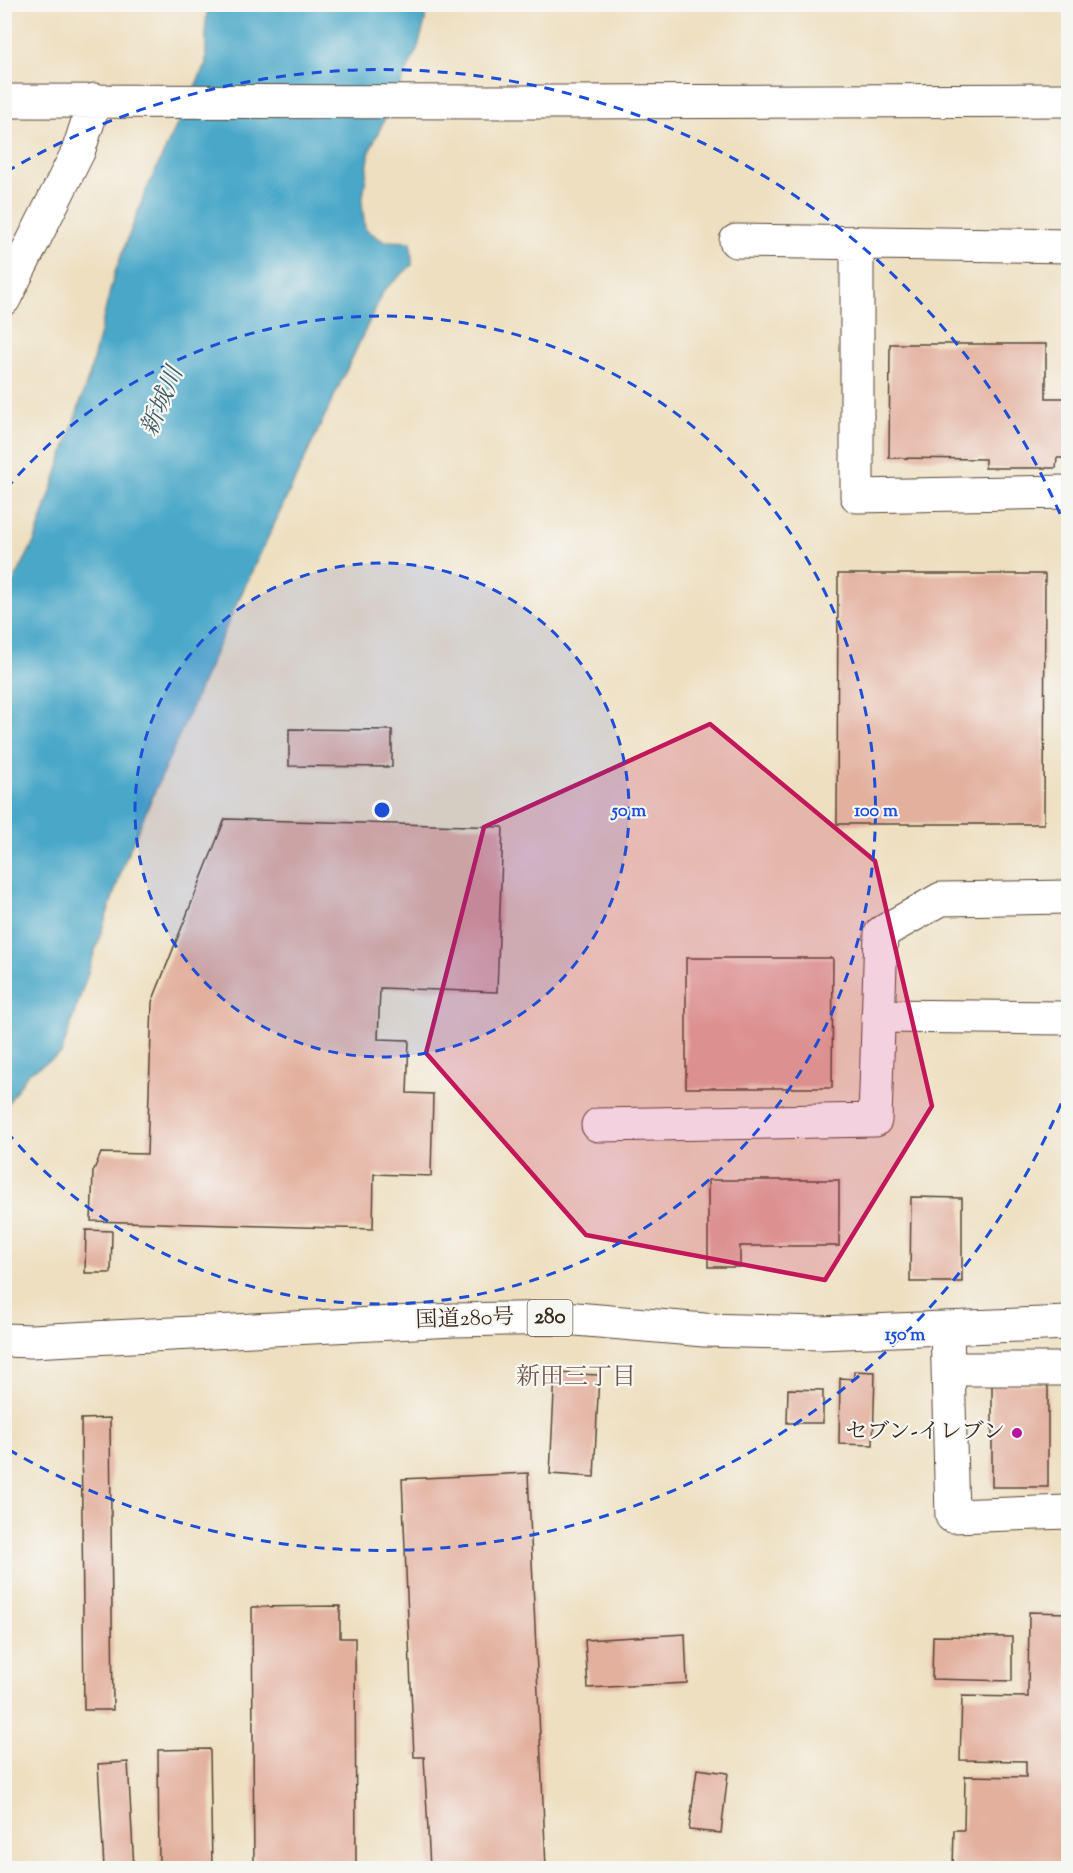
<svg xmlns="http://www.w3.org/2000/svg" width="1073" height="1873" viewBox="0 0 1073 1873" font-family="'Sorts Mill Goudy','Noto Serif JP',serif">
	<style>
		.water { fill: #4aa7c8; stroke: #426873; stroke-width: 1.5 }
		.building { fill: #e3b09e }
		.lines { fill: none; stroke-linecap: round; stroke-linejoin: round }
		.minor-casing { stroke: #564536; stroke-width: 35 }
		.highway-casing { stroke: #564536; stroke-width: 35 }
		.minor { stroke: #fff; stroke-width: 33 }
		.highway { stroke: #fff; stroke-width: 33 }
		.marked { fill: #c2185b; fill-opacity: 0.2; stroke: #c2185b; stroke-width: 4.5; stroke-linejoin: round }
		.ring { fill: none; stroke: #1d4ed8; stroke-width: 3; stroke-dasharray: 10 8 }
		.poi-dot { fill: #b5179e; stroke: #f6f6f2; stroke-width: 2 }
		.labels { text-anchor: middle; dominant-baseline: central; stroke-width: 4.5; stroke-linejoin: round; paint-order: stroke }
		.shield { fill: #f6f6f2; stroke: #73675e; stroke-width: 1.5 }
		.shield-label { font-size: 21px; font-weight: bold; fill: #3b2a1e }
		.street-label { font-size: 22px; fill: #3b2a1e; stroke: #f6f6f2 }
		.poi-label { font-size: 22px; fill: #3b2a1e; stroke: #f6f6f2; text-anchor: end }
		.water-label { font-size: 24px; font-style: italic; fill: #415c62; stroke: #f6f6f2 }
		.neighbourhood-label { font-size: 24px; fill: #76594b; stroke: #f6f6f2 }
		.centre { fill: #1d4ed8; stroke: #f6f6f2; stroke-width: 3 }
		.ring-label { font-size: 18px; text-anchor: middle; font-weight: bold; fill: #1d4ed8; stroke: #f6f6f2; stroke-width: 4.5; stroke-linejoin: round; paint-order: stroke }
	</style>
	<rect width="100%" height="100%" fill="#f6f6f2"/>
	<filter id="ink" filterUnits="userSpaceOnUse"><feTurbulence type="fractalNoise" baseFrequency=".0167" numOctaves="2"/><feDisplacementMap in="SourceGraphic" scale="12" xChannelSelector="R" yChannelSelector="G"/><feConvolveMatrix kernelMatrix="1 2 1 2 8 2 1 2 1" color-interpolation-filters="sRGB"/></filter>
	<filter id="wash" filterUnits="userSpaceOnUse"><feTurbulence type="fractalNoise" baseFrequency=".008" numOctaves="4" result="noise"/><feDisplacementMap in="SourceGraphic" scale="24" xChannelSelector="R" yChannelSelector="G"/><feGaussianBlur stdDeviation="1.35" result="paint"/><feColorMatrix in="noise" values="0 0 0 0 0 0 0 0 0 0 0 0 0 0 0 0 0 1.4 0 .05"/><feComposite in="paint" operator="in"/></filter>
	<g filter="url(#wash)">
		<rect width="100%" height="100%" fill="#eedfc0"/>
		<path class="water" d="M208,5H426L425,21L418,47L370,150L362,203L365,229L383,241L411,242L412,265L384,290L231,616L125,860L61,1054L28,1073L5,1107V599L35,540L90,373L114,275L145,193L206,63V23Z"/>
		<g id="blocks">
			<path class="building" d="M890,344H1046V398H1068V458H1057L1056,468H985V459L889,458Z
				M838,574H1045L1044,824H837Z
				M289,729L392,730V767L289,766Z
				M225,819L503,827L497,992L380,988L378,1039L409,1040L407,1093L433,1094L431,1176L374,1174L373,1229L91,1221L93,1172L101,1153L147,1154L152,1002Z
				M686,958H833L832,1088H686Z
				M708,1180H839V1246H740V1267H708Z
				M911,1197L962,1198V1282H910Z
				M86,1230L112,1231L111,1273H85Z
				M1063,1255H1068V1282H1063Z
				M854,1371L875,1372L873,1445L839,1444L840,1378L854,1379Z
				M555,1373L599,1375L594,1477L550,1474Z
				M992,1384H1048V1487H992Z
				M788,1389L823,1390V1423H787Z
				M110,1418L113,1710H84L81,1419Z
				M528,1473L546,1868H430L424,1757H414L402,1479Z
				M340,1606V1638H355L356,1868H254L252,1607Z
				M1029,1612L1068,1613V1868H953L954,1830H964L965,1776L1026,1777V1761L960,1760L962,1696L1028,1697Z
				M685,1634L687,1683L588,1688L585,1640Z
				M933,1636L1012,1637V1681L932,1679Z
				M210,1749L212,1868H159L158,1750Z
				M128,1762L134,1868H104L98,1764Z
				M697,1769L728,1773L721,1833L689,1830Z"/>
		</g>
	</g>
	<g filter="url(#ink)">
		<use href="#blocks" fill-opacity="0" stroke="#564536" stroke-width="1.5"/>
		<g class="lines">
			<defs>
				<path id="minor" d="M4,101L565,102L1068,100
					M736,241L1068,246
					M857,243V496L1068,492
					M4,299L78,152L95,100
					M878,1016L1068,1018
					M598,1125L875,1120L881,933L941,899L1068,897
					M947,1328L952,1516L1068,1512
					M948,1369H1068"/>
				<path id="highway" d="M4,1340L31,1341L454,1320L564,1318L704,1330L820,1333L1068,1323"/>
			</defs>
			<use href="#minor" class="minor-casing"/>
			<use href="#highway" class="highway-casing"/>
			<use href="#minor" class="minor"/>
			<use href="#highway" class="highway"/>
		</g>
	</g>
	<path class="marked" d="M710,724L875,861L932,1106L825,1280L586,1235L426,1053L484,827Z"/>
	<circle cx="382" cy="810" r="247" fill="#1d4ed8" fill-opacity=".12"/>
	<g class="ring">
		<circle cx="382" cy="810" r="247"/>
		<path d="M6 489A494 494 0 1 1 6 1131"/>
		<path d="M1068 1087A740 740 0 0 1 6 1448M6 172A740 740 0 0 1 1068 533"/>
	</g>
	<circle class="poi-dot" cx="1017" cy="1433" r="6"/>
	<g class="labels">
		<rect class="shield" x="527.5" y="1300" width="45" height="36" rx="4.5"/>
		<g class="shield-label">
			<text x="550" y="1318">280</text>
		</g>
		<g class="street-label">
			<text transform="translate(465 1320) rotate(-2)">国道280号</text>
		</g>
		<g class="poi-label">
			<text x="1005" y="1433">セブン-イレブン</text>
		</g>
		<g class="water-label">
			<text transform="translate(163 402) rotate(-67)">新城川</text>
		</g>
		<g class="neighbourhood-label">
			<text x="576" y="1378">新田三丁目</text>
		</g>
	</g>
	<circle cx="382" cy="810" r="9" class="centre"/>
	<g class="ring-label">
		<text x="629" y="816">50 m</text>
		<text x="876" y="816">100 m</text>
		<text x="905" y="1340">150 m</text>
	</g>
	<rect width="1073" height="1873" fill="none" stroke="#f6f6f2" stroke-width="24"/>
</svg>
